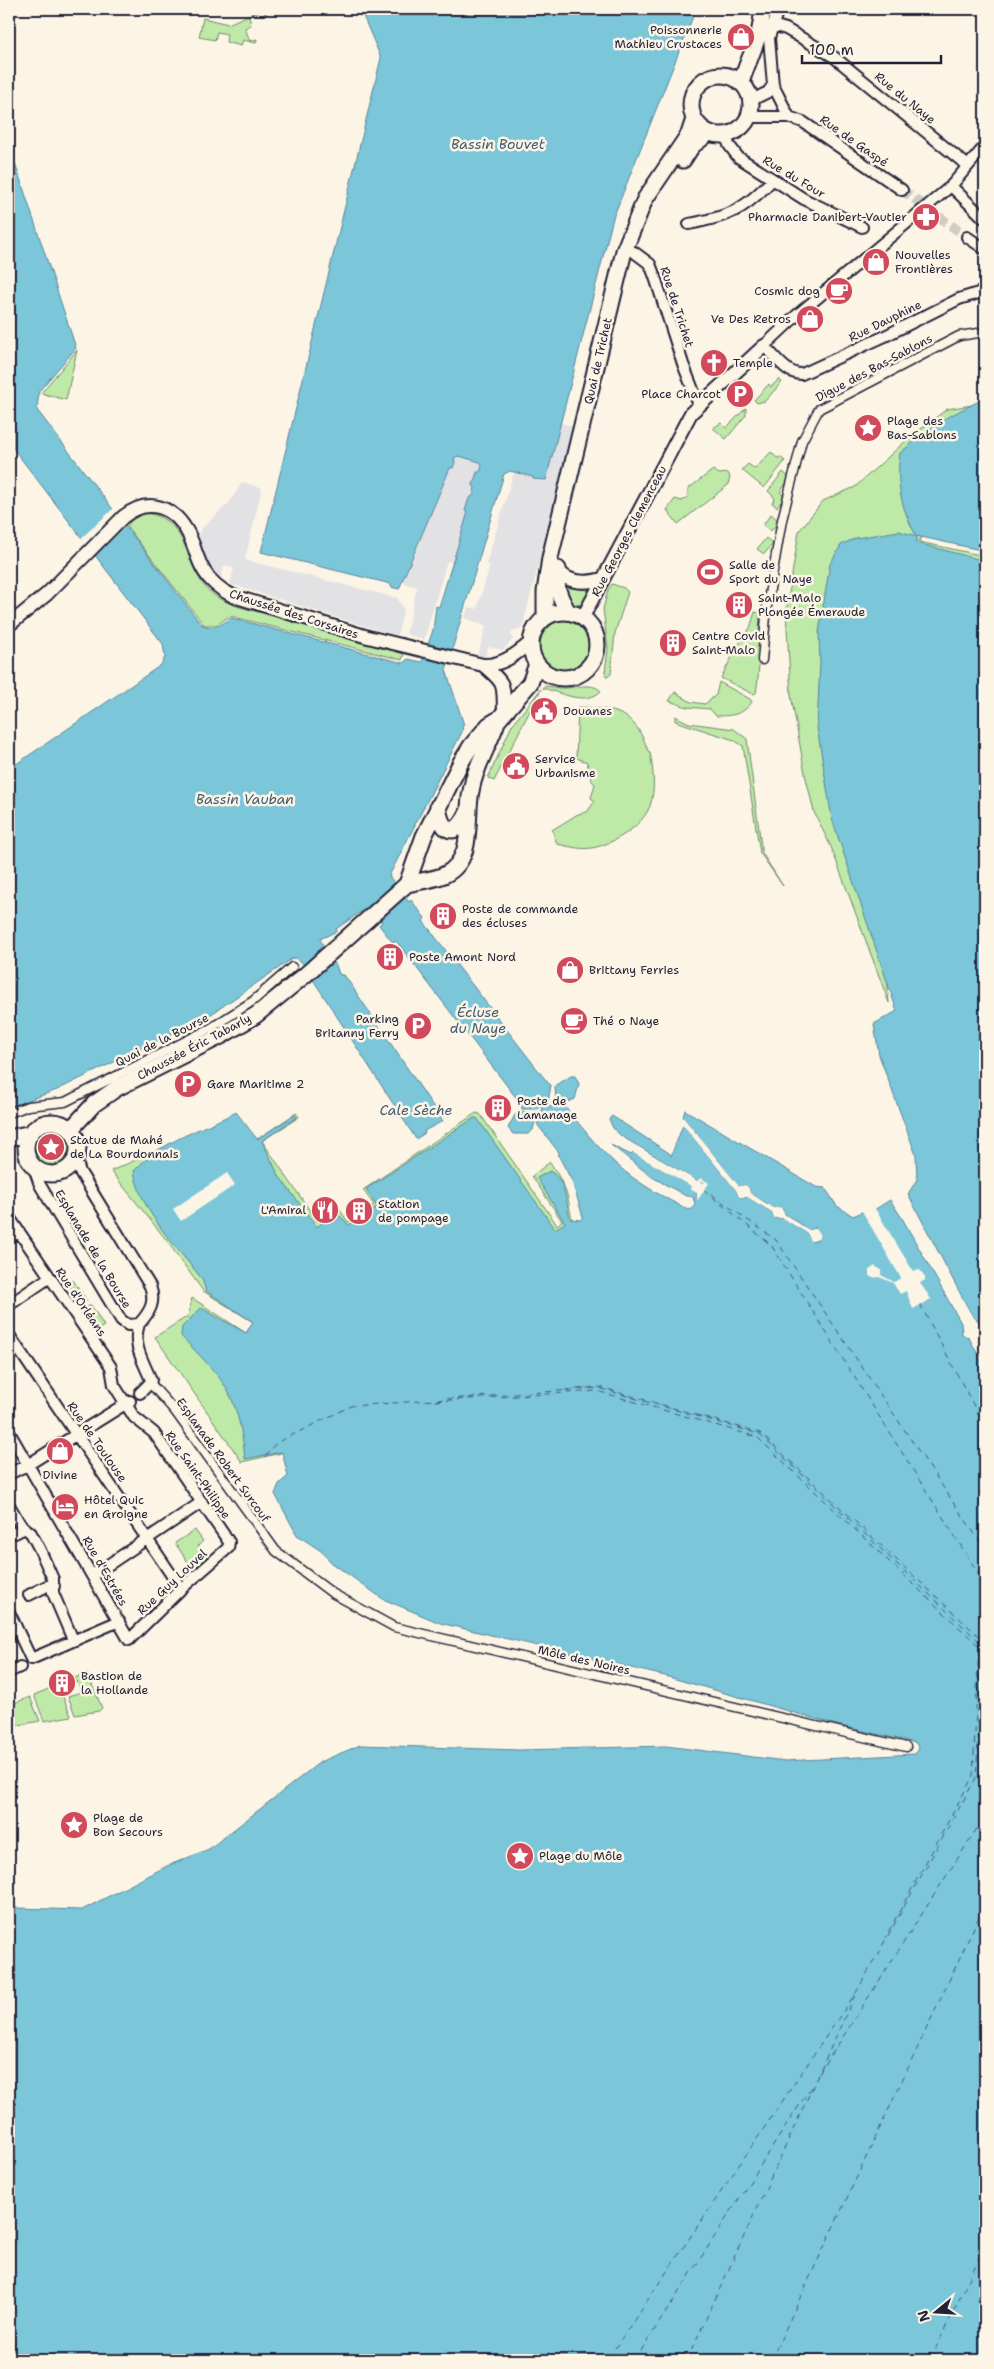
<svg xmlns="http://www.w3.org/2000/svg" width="994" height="2369" viewBox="0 0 994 2369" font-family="'Shantell Sans',sans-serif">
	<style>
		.built { fill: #e2e1e4 }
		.green { fill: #bee9a6; stroke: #708670 }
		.water { fill: #7bc6da; stroke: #57849a }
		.pier { fill: #fcf5e5 }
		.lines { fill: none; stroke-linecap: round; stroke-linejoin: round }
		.ferry { stroke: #415b73; stroke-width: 1; stroke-dasharray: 6 5; stroke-linecap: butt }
		.minor-tunnel { stroke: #d0cbc3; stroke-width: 10; stroke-dasharray: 10 5; stroke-linecap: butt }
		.pedestrian-casing { stroke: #22223b; stroke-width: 11 }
		.minor-casing { stroke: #22223b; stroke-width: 14 }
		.tertiary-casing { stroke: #22223b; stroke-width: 16 }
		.secondary-casing { stroke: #22223b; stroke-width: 19 }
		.pedestrian { stroke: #fcf5e5; stroke-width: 8 }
		.minor { stroke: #fcf5e5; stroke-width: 10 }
		.tertiary { stroke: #fcf5e5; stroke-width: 12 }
		.secondary { stroke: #fcf5e5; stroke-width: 15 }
		.labels { text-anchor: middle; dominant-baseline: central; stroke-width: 5; stroke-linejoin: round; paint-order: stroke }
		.poi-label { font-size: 12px; fill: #22223b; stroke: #fcf5e5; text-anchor: start }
		.street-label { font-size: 12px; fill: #22223b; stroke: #fcf5e5 }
		.water-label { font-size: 14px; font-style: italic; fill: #415b73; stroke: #fcf5e5 }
	</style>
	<rect width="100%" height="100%" fill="#fcf5e5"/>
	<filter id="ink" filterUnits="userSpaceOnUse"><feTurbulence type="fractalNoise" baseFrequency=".02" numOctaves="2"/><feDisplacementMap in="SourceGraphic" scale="10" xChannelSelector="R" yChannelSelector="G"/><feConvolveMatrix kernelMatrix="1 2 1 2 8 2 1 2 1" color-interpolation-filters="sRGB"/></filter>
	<g filter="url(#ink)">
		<path class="built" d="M560,423L575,427L522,628L512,632L511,636L513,639L503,650L488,647L484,660L477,658L486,626L465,618L468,607L477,609L490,566L486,564L514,472L546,480Z
			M459,456L480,462L482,466L473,485L475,488L465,511L468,512L453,563L447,561L424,640L406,634L417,587L403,583L450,467L453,468L455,463L453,460Z
			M242,482L262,488L245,560L397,598L404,609L397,636L230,584L234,568L224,565L220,581L208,566L204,555L199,542L200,530L230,502Z"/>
		<path class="green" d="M262,9H267L266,16L263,10L249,16L251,25L245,28L250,41L257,39L256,43L243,40L241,46L226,42L227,34L217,32L215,40L199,37L203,18L228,24Z
			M77,350L66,400L41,393Z
			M779,379L782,382L765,401L757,403L754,400L769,384L771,387Z
			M985,403L919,542L985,556V754L886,960L889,1003L831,847L814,812L805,774L791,695L786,612L799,531L823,501L855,487L909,438L947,409Z
			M746,408V415L726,439L713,428L721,423L726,428Z
			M771,452L777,458L780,457L785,461L764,488L742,470L748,464L755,469Z
			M713,470L719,474L728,473L730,477L728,485L678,524L667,510L675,499L682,501L687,498L688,489Z
			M783,472L790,478L780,492L785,497L777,507L772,503L775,498L768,491Z
			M147,513C194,522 182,572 214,595C232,608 258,611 279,617C321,629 362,642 404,654L402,660L230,616L216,625H204L127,527C131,519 137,515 147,513Z
			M771,514L779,521L771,531L763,525Z
			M766,538L773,544L764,554L757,549Z
			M562,580L575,588L592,591C575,618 568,601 562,580Z
			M612,584L624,588L628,592L615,633L611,674L607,677L605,672L608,649L603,609L608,590Z
			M755,612L760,613C758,639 761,667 756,693L753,694L721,678L737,647L750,628Z
			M537 644a27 27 0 1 1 54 0a27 27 0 1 1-54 0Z
			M719,682L750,699L752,702C743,715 731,716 716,716L710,709L687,707L669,701L675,692L691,702L705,704L716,695Z
			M544,686C550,686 556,688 561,688C574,689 591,681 601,691C586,706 561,693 543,688Z
			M541,689L494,781L488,778L512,725Z
			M578,707C616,709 635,711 648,751L650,752C653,769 656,789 650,806C642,827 613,844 592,848C580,850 568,846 557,844L552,830L578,814L587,812L595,801L591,798L595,784L591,780L587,762L576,758Z
			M675,716L689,723L734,729L747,739L762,853L783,886L760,853L743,746L734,740L675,721Z
			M296,1113L299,1117L262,1141L317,1221V1219L338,1207L348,1222L374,1205L363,1190L476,1113L480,1114L557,1225L562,1221L532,1176L550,1162C557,1173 563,1183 567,1195C571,1209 569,1216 577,1229L259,1323L280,1436L281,1453L242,1462L155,1337L188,1316L192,1298L246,1333L253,1322L203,1291L164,1237L111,1171L235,1115L256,1140Z
			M32 1146a19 19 0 1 1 38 0a19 19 0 1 1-38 0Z
			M73,1280L87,1301L82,1304L68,1283Z
			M91,1305L104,1326L99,1329L85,1308Z
			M195,1530L203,1541L198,1546L209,1558L194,1571L175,1543Z
			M87,1673L102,1708L99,1711L75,1715L68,1696L81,1692L77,1681L63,1685L62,1683Z
			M58,1685L71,1716L44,1721L34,1695Z
			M30,1697L40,1721L9,1727V1705Z"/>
		<path class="water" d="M360,9H696L613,218L546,480L533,479V477L510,471L504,474L446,670L464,725L462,726L463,730L389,876L409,902L411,900L425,918L423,921L548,1083L551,1085L548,1102L542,1103L554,1107L563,1104C580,1125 596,1146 616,1164C638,1184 664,1197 688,1210L692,1209L695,1204L693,1197L686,1196L652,1177L611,1145L631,1155L633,1153L692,1186L697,1193V1200L708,1183L697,1181L621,1136L613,1128L609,1119L612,1116L669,1153L671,1156L683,1125L736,1190L739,1197H747L772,1212L774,1218H782L807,1233L812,1242L819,1239L821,1235L816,1228L809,1230L785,1214L781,1207L773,1208L750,1193L749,1188L746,1185L739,1186L683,1117L685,1110L816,1187L825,1188L837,1206L853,1216L862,1212L871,1215L874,1210L890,1200L902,1218L961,1323L962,1334L969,1338L985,1367V2360H9V1911L16,1908L82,1910L167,1866L209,1849L320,1762L360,1745L520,1750L666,1746L785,1761L915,1754L919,1749L916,1743L837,1725L665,1676L440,1623L383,1599L332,1563L321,1551L297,1535L275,1494L279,1484L288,1476L282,1452L245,1459C243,1437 239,1415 230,1395C221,1375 196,1352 181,1336L182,1327L201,1308L246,1333L253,1322L206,1291L202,1279C177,1247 141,1213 134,1171C163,1140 199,1131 236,1112L257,1139L295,1115L297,1117L262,1141L279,1176L317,1227L334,1214H338L349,1225L377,1207L366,1189L474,1118H477L555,1229L565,1223L537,1178L550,1171C566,1181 566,1202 570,1219L580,1220L583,1217L572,1181L558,1155L560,1154L537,1124L542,1112L541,1103L537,1109H522L521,1104L396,941L393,943L379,925L382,922L370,908H366L336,929L337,931L320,939L323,945L321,947L336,965L339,974L345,976L443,1121L424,1131L425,1133L416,1139L301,961L299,962L296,958H293L210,1015L57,1090L9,1107V769L161,665L165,657L163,644L9,443V145L76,348L39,391L37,410L200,623C211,631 221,625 231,618L403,663L408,659L422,662L433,630L436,606L439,607L468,512L465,511L469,498L473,496L475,488L473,485L477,472H480L482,466L480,462L459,456L454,458L455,462L453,468H450L399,589L391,587V584L261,552L381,58Z
			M985,398V551L917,536V543L985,561V1341L980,1331L981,1323L972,1316L908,1194L917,1179L916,1155L879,1055L874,1024L897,1011L832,819L817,727L820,663L819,632L830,564L841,545L856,538L899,531L916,536C901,506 896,487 900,453L936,423Z
			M571,1076H575L579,1084L575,1099L564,1103L556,1101L555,1086Z
			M522,1111L536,1116L533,1130L528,1134H513L508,1128L515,1115Z"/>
		<path class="pier" d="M114,508L127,525L93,558L79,540Z
			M683,1117L739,1186L746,1185L749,1188L750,1193L773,1208L781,1207L785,1215L809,1230L817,1229L821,1235L819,1239L811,1241L807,1233L782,1218H774L772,1212L747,1197H739L736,1190L683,1125V1123L695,1135L683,1121Z
			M637,1146L697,1181L701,1178L709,1183L697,1201V1193L690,1189L691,1186L633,1153L634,1151L693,1184L694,1188L700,1192L705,1183L702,1181L696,1183L636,1148Z
			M227,1173L235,1185L181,1221L173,1209Z
			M897,1205L963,1321L964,1332L971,1336L985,1366L970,1337L963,1333L962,1322Z
			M910,1205L972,1316L980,1323L979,1331L985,1343L978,1332V1324L970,1317Z
			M874,1207L913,1271L920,1270L925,1277V1280L920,1283L931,1299L913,1309L906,1291L900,1294L893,1283L879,1277L872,1278L869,1275V1270L875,1266L881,1270V1275L894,1282L901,1278L862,1211L870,1213Z
			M805,1719L904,1741L913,1744L916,1746L917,1751L914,1753L909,1752L915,1751L914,1745Z"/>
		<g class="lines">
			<path class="ferry" d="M704,1190L771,1245L985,1584
				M711,1194L776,1240L985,1549
				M920,1304L985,1427
				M565,1390L600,1387L760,1433L985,1642
				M435,1401L597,1391L757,1437L979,1646L973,1776L885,1938
				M265,1457L276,1443L351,1406L599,1388L759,1434L984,1646L976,1778L857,1991L607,2360
				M819,2074L985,1816
				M635,2360L813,2084
				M687,2360L855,1995
				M771,2360L985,1904
				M930,2360L985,2246"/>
			<path class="minor-tunnel" d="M902,190L967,237"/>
			<defs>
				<path id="pedestrian" d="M762,660L767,606L782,520L802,441L819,409L959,336L985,332
					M9,1113L28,1106L65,1102L211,1028L253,1001L292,967
					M150,1383L174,1410L276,1551L332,1593L394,1627L906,1747"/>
				<path id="minor" d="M772,25L786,29L834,57L968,166
					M773,85L789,117
					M750,101L768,92L773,85L769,38L778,9
					M748,117H789L803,122L902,190
					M726,135L729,145L738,157L804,199L862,227
					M985,146L951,186L797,315L764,346C775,356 787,375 802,374L883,337L959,299L985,291
					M951,186L985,219
					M689,224C730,216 743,211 772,180
					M967,237L985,249
					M634,252L650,264L655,277L683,364L699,405
					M33,1165L40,1185L121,1320L128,1325L139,1324C150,1312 156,1302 150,1286L80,1172L76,1160
					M9,1217L111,1367L114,1385L134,1417L154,1433L229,1542L228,1548L181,1589L129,1640L9,1432
					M9,1236L20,1233
					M9,1305L50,1277
					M139,1324C132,1346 143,1360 151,1380L150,1383L140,1393
					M9,1335L181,1589
					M9,1474L29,1464L130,1401
					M9,1505L20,1524L31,1533L40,1550L53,1579V1593L73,1640
					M15,1533L25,1528
					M93,1575L202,1502
					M29,1595L47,1586H54
					M9,1612L31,1659L119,1621
					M9,1672L20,1667"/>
				<path id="tertiary" d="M558,569C567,585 587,583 603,579
					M583,617L691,413L764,346
					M9,625L47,594L123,517C149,496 175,507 189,535C195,547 197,560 204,571C211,583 221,590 233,596L368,637L483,665C502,666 518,653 531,642
					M483,665C507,685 503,684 504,713"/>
				<path id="secondary" d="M691 105a30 30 0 1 1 60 0a30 30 0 1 1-60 0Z
					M741,83C748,58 763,35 762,9
					M683,160L692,146L709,133
					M558,569C555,587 559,596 568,612
					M531 645a33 33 0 1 1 66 0a33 33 0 1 1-66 0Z
					M545,618V592L550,558L624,251L645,199L689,134L694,119
					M438,806C441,833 455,840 468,812
					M407,884C419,881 433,880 444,875C476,860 465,818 471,791C475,766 489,746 497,722
					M26 1148a26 26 0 1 1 52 0a26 26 0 1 1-52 0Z
					M71,1129L94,1104L117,1088L221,1036L256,1015L304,976L407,884L424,836L461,762L471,746L489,725L499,719L530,683L537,664
					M9,1138L31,1133"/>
			</defs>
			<use href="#pedestrian" class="pedestrian-casing"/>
			<use href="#minor" class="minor-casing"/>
			<use href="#tertiary" class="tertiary-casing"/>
			<use href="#secondary" class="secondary-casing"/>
			<use href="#pedestrian" class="pedestrian"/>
			<use href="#minor" class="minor"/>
			<use href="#tertiary" class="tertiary"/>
			<use href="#secondary" class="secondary"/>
		</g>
	</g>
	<defs>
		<symbol id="shop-disc" viewBox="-11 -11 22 22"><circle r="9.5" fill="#d1495b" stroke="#fcf5e5"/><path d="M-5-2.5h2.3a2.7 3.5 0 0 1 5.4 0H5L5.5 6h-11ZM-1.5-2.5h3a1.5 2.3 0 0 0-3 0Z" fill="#fff"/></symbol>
		<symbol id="pharmacy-disc" viewBox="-11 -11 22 22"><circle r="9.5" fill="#d1495b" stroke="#fcf5e5"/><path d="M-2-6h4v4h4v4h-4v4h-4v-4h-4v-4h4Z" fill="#fff"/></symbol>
		<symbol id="cafe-disc" viewBox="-11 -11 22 22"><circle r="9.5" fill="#d1495b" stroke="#fcf5e5"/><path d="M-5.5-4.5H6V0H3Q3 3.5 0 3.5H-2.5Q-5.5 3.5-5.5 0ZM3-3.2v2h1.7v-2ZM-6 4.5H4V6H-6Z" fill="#fff"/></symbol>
		<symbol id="church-disc" viewBox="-11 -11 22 22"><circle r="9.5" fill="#d1495b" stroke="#fcf5e5"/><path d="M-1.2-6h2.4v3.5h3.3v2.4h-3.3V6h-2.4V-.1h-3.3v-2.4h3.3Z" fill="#fff"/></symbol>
		<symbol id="parking-disc" viewBox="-11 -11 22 22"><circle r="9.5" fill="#d1495b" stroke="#fcf5e5"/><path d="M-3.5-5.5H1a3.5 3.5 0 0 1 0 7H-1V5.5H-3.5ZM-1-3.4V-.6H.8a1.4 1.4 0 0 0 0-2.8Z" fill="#fff"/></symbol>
		<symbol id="sight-disc" viewBox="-11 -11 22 22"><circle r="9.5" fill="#d1495b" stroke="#fcf5e5"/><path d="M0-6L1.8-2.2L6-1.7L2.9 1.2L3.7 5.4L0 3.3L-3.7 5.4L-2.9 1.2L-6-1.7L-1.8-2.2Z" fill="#fff"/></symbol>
		<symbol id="stadium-disc" viewBox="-11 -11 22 22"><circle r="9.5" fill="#d1495b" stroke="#fcf5e5"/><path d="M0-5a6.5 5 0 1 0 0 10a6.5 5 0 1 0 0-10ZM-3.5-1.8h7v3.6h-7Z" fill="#fff"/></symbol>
		<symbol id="building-disc" viewBox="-11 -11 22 22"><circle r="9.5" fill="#d1495b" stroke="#fcf5e5"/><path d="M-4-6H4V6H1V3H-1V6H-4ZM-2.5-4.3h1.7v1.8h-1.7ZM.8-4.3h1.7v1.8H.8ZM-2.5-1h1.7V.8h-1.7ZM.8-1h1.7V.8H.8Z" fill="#fff"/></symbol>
		<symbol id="civic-disc" viewBox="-11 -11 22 22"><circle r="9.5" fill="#d1495b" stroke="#fcf5e5"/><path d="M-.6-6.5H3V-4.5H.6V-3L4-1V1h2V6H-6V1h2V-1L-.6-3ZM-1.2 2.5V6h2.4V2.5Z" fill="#fff"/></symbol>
		<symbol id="restaurant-disc" viewBox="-11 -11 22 22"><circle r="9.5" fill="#d1495b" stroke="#fcf5e5"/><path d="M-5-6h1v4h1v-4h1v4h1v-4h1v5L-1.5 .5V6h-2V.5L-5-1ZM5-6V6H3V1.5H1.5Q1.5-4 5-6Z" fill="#fff"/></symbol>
		<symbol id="hotel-disc" viewBox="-11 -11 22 22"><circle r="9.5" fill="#d1495b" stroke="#fcf5e5"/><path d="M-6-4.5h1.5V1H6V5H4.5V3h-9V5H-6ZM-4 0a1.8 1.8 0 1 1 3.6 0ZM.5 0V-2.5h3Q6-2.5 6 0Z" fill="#fff"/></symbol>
	</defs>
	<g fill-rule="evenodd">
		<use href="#shop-disc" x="725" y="21" width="32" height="32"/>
		<use href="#pharmacy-disc" x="910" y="201" width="32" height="32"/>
		<use href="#shop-disc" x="860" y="246" width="32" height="32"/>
		<use href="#cafe-disc" x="823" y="275" width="32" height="32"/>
		<use href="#shop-disc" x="794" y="303" width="32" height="32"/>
		<use href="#church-disc" x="698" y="347" width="32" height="32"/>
		<use href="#parking-disc" x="724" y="378" width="32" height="32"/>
		<use href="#sight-disc" x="852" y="412" width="32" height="32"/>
		<use href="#stadium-disc" x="694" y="556" width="32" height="32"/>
		<use href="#building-disc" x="723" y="589" width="32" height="32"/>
		<use href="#building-disc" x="657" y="627" width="32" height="32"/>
		<use href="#civic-disc" x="528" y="695" width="32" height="32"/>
		<use href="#civic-disc" x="500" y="750" width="32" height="32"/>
		<use href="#building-disc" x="427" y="900" width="32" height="32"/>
		<use href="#building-disc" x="374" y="941" width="32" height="32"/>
		<use href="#shop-disc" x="554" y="954" width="32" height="32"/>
		<use href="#cafe-disc" x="558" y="1005" width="32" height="32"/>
		<use href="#parking-disc" x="402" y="1010" width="32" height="32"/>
		<use href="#parking-disc" x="172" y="1068" width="32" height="32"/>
		<use href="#building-disc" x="482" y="1092" width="32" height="32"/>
		<use href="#sight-disc" x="35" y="1131" width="32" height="32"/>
		<use href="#restaurant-disc" x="309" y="1194" width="32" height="32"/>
		<use href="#building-disc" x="343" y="1195" width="32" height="32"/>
		<use href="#shop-disc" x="44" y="1435" width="32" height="32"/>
		<use href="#hotel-disc" x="49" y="1491" width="32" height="32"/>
		<use href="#building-disc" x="46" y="1667" width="32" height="32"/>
		<use href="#sight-disc" x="58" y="1809" width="32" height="32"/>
		<use href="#sight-disc" x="504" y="1840" width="32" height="32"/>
	</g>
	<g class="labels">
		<g class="poi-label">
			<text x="722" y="30" text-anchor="end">Poissonnerie<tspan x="722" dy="14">Mathieu Crustaces</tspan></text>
			<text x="907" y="217" text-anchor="end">Pharmacie Danibert-Vautier</text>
			<text x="895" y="255">Nouvelles<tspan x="895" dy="14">Frontières</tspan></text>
			<text x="820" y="291" text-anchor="end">Cosmic dog</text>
			<text x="791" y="319" text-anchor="end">Ve Des Retros</text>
			<text x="733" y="363">Temple</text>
			<text x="721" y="394" text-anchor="end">Place Charcot</text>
			<text x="887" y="421">Plage des<tspan x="887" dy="14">Bas-Sablons</tspan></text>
			<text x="729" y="565">Salle de<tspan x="729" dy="14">Sport du Naye</tspan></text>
			<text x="758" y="598">Saint-Malo<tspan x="758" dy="14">Plongée Émeraude</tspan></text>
			<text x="692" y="636">Centre Covid<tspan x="692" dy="14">Saint-Malo</tspan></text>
			<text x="563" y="711">Douanes</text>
			<text x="535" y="759">Service<tspan x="535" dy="14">Urbanisme</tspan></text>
			<text x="462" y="909">Poste de commande<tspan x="462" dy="14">des écluses</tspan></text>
			<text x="409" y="957">Poste Amont Nord</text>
			<text x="589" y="970">Brittany Ferries</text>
			<text x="399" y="1019" text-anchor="end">Parking<tspan x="399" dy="14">Britanny Ferry</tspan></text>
			<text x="593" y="1021">Thé o Naye</text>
			<text x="207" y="1084">Gare Maritime 2</text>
			<text x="517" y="1101">Poste de<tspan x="517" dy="14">Lamanage</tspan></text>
			<text x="70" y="1140">Statue de Mahé<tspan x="70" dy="14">de La Bourdonnais</tspan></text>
			<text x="378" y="1204">Station<tspan x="378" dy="14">de pompage</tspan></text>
			<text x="306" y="1210" text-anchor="end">L'Amiral</text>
			<text x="60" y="1475" text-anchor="middle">Divine</text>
			<text x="84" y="1500">Hôtel Quic<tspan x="84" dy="14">en Groigne</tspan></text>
			<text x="81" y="1676">Bastion de<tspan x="81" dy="14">la Hollande</tspan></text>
			<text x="93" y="1818">Plage de<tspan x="93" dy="14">Bon Secours</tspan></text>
			<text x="539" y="1856">Plage du Môle</text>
		</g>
		<g class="street-label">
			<text transform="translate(905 98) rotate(39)">Rue du Naye</text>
			<text transform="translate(854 141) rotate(35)">Rue de Gaspé</text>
			<text transform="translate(794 177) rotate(31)">Rue du Four</text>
			<text transform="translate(677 307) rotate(72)">Rue de Trichet</text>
			<text transform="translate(885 321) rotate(-26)">Rue Dauphine</text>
			<text transform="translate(598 361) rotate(-77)">Quai de Trichet</text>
			<text transform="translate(874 368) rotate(-28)">Digue des Bas-Sablons</text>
			<text transform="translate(629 531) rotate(-62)">Rue Georges Clemenceau</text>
			<text transform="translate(294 614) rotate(18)">Chaussée des Corsaires</text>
			<text transform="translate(162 1040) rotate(-27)">Quai de la Bourse</text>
			<text transform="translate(194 1047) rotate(-28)">Chaussée Éric Tabarly</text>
			<text transform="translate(93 1249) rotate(59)">Esplanade de la Bourse</text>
			<text transform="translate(81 1302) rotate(56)">Rue d'Orléans</text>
			<text transform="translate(97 1442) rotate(55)">Rue de Toulouse</text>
			<text transform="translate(223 1460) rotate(54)">Esplanade Robert Surcouf</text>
			<text transform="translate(198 1475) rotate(55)">Rue Saint-Philippe</text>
			<text transform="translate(105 1571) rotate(60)">Rue d'Estrées</text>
			<text transform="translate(172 1582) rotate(-43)">Rue Guy Louvel</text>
			<text transform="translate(584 1660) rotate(13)">Môle des Noires</text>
		</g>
		<g class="water-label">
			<text x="498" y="144">Bassin Bouvet</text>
			<text x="245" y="799">Bassin Vauban</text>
			<text x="478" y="1012">Écluse<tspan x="478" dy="16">du Naye</tspan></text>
			<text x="416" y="1110">Cale Sèche</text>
		</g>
	</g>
	<rect width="994" height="2369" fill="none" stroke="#fcf5e5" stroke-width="30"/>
	<rect x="15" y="15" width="964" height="2339" fill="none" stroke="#22223b" stroke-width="2" filter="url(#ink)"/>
	<g transform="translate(936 2312) rotate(252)" stroke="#fcf5e5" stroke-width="4" paint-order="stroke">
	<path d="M0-4L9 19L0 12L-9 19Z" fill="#22223b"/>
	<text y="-8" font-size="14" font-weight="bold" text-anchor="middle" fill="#22223b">N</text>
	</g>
	<path d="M802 55v8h139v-8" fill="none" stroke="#22223b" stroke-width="2.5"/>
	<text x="809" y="55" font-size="15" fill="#22223b" stroke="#fcf5e5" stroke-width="4" paint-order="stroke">100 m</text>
</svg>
